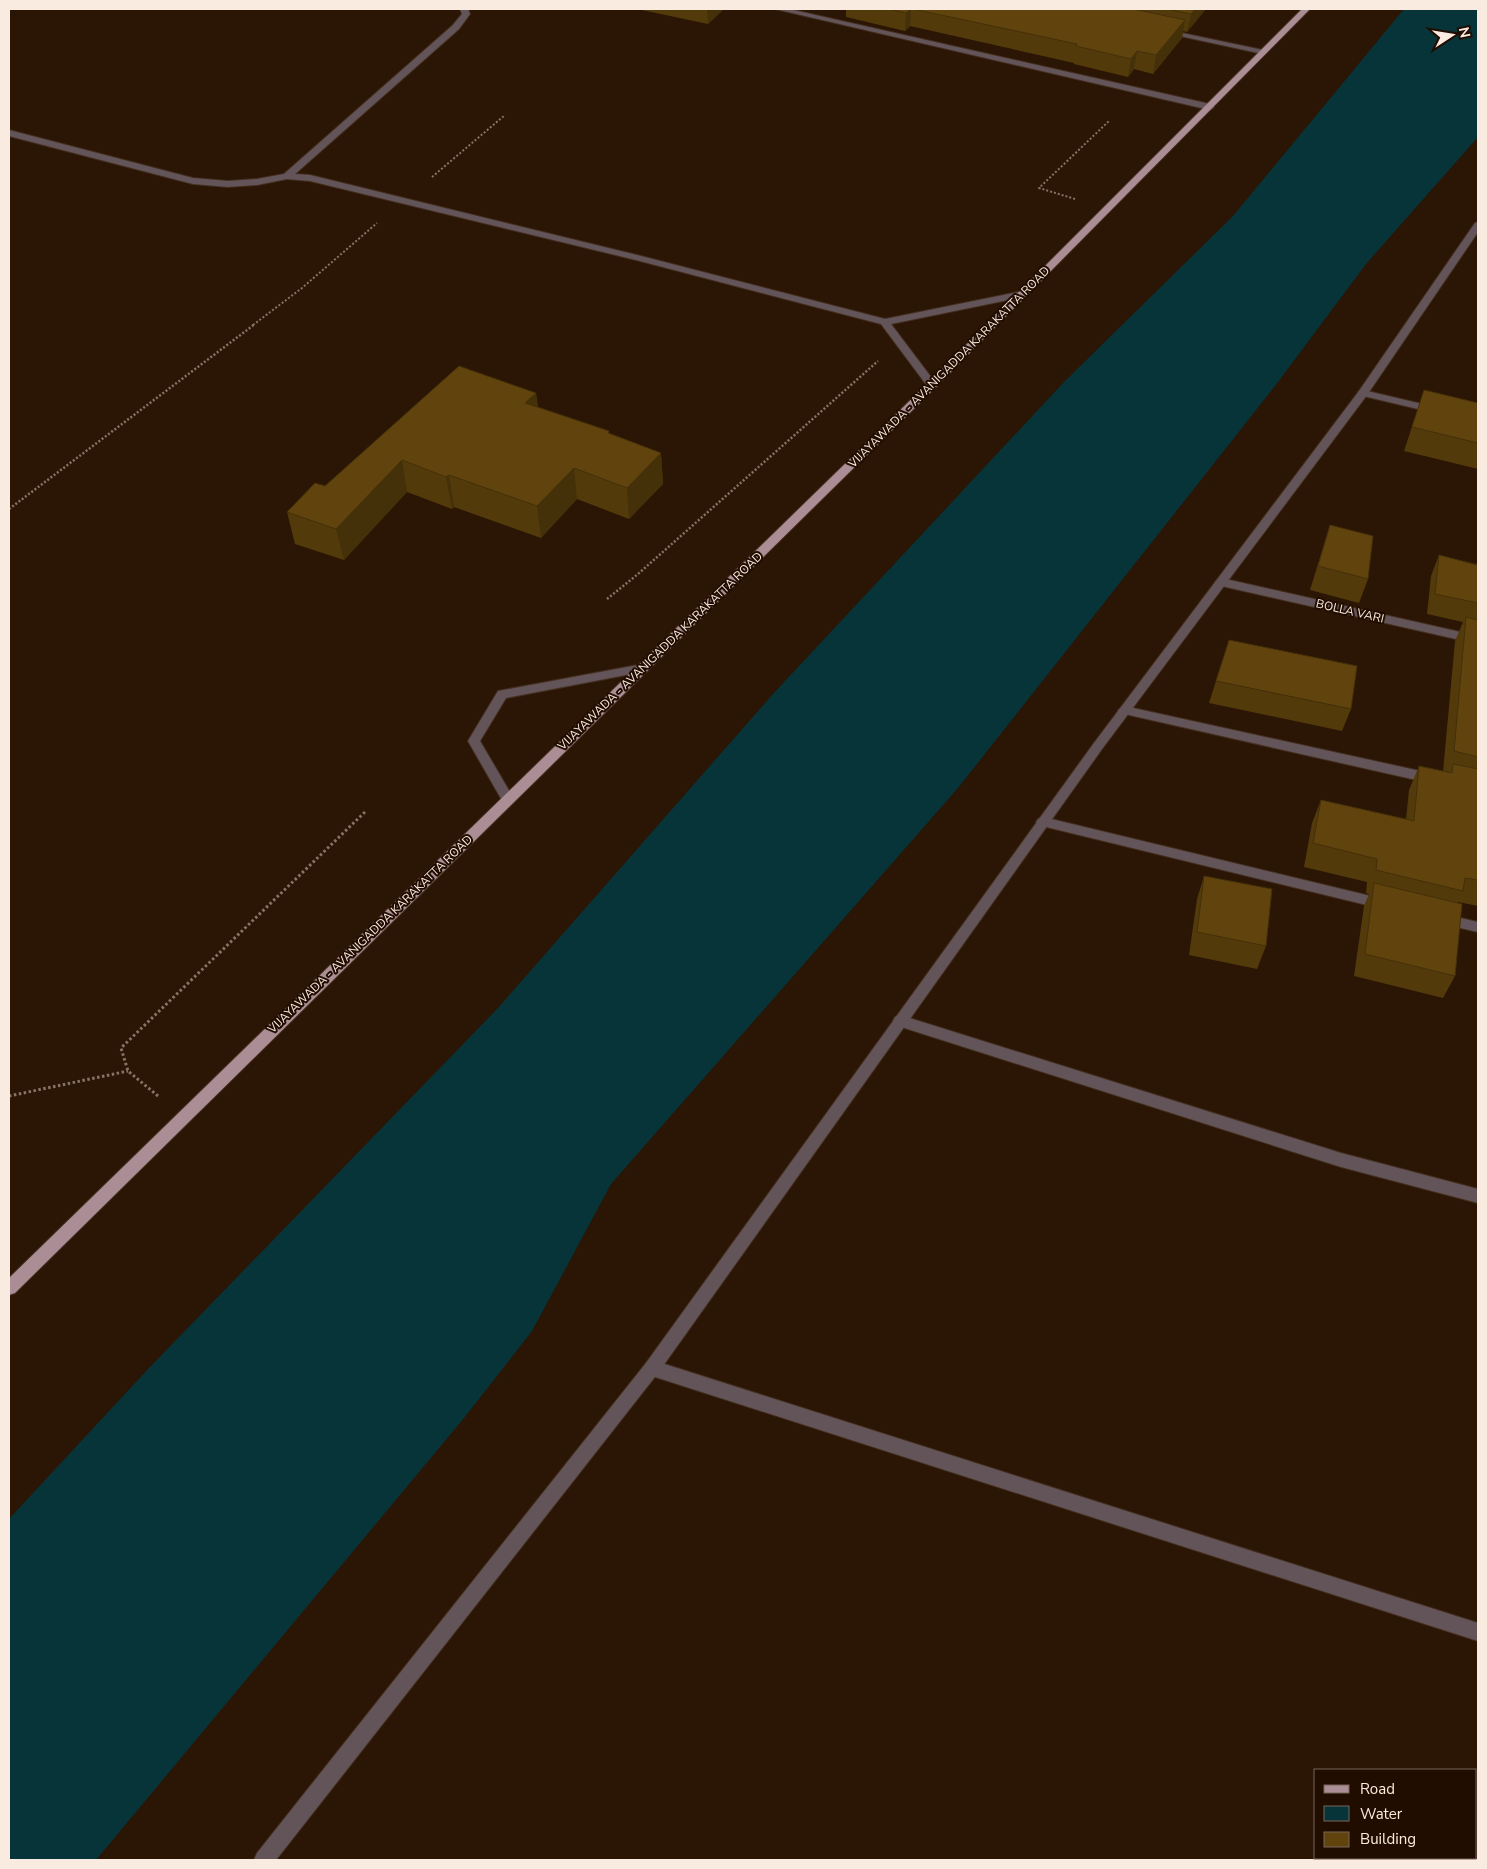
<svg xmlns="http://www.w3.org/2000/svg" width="1487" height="1869" viewBox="0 0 1487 1869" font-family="'Nunito Sans',sans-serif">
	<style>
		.water { fill: #073439 }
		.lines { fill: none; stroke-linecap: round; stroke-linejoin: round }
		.service-casing { stroke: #442f1f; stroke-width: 2 }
		.minor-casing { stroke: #442f1f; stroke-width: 2 }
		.tertiary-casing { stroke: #442f1f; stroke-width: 2 }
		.primary-casing { stroke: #442f1f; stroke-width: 2 }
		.path-far2 { stroke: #877466; stroke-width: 2; stroke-dasharray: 2 2; stroke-linecap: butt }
		.path-far1 { stroke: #877466; stroke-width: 2.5; stroke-dasharray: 2 2; stroke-linecap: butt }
		.path { stroke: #877466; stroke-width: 3; stroke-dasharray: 2.5 2.5; stroke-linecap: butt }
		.service { fill: #625458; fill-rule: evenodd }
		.minor { fill: #625458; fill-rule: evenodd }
		.tertiary { fill: #625458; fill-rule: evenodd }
		.primary { fill: #ab8d95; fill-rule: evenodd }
		.wall { fill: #533a0b }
		.shaded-wall { fill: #443009 }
		.building { fill: #61440d; stroke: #443009 }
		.labels { text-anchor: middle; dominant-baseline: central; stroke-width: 4; stroke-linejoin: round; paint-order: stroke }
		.street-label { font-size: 12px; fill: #faebe0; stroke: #210c00 }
	</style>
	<rect width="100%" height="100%" fill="#2b1505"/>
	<path class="water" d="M1404,9H1478V137L1366,264L1275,386L958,788L611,1184L532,1331L464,1418L96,1860H9V1519L148,1369L498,1008L772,695L1065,381L1233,216Z"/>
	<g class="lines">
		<defs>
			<path id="service" d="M643,664L649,668L647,671L506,698L480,741L514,799L513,802H503L468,741L498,691Z"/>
			<path id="minor" d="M460,9H468L470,14L459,29L295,174L310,175L641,256L885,319L1023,291L1028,294L1023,297L891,324L937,385L932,388L928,387L881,324L636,260L310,181L287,179L257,185L228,187L193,184L9,136V130L193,178L228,181L257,179L284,174L453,25L462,14Z
				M775,9H789L1210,104L1214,107L1210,110Z
				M1163,29L1263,50L1267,52L1263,54L1166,33L1162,31Z
				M1363,390L1439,408L1440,410L1435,413L1359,395L1358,393L1359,391Z
				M1221,578L1478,636V644L1217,585L1215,582Z
				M1124,706L1434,774L1439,776L1440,779L1439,782L1434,784L1120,713L1118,710Z
				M1043,817L1383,899L1388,900L1390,904L1388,908L1383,909L1038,825L1036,822L1038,819Z
				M1443,914L1478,922V932L1438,923L1436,919L1438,915Z
				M900,1015L1341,1153L1478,1189V1203L1341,1167L895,1025L893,1021L895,1017Z
				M652,1360L1478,1623V1641L652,1376L646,1373L644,1368L646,1363Z"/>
			<path id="tertiary" d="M1478,222V232L1367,395L1102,749L658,1373L276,1860H254L257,1853L646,1363L1094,743L1359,391L1475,223Z"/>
			<path id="primary" d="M1302,9H1310L936,387L15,1293L9,1295V1278L928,383Z"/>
		</defs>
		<use href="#service" class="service-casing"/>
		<use href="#minor" class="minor-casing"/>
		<use href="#tertiary" class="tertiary-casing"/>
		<use href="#primary" class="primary-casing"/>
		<path class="path-far2" d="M432,177L505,115
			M1075,199L1039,188L1109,121
			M253,325L302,288L377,223"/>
		<path class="path-far1" d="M9,509L255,324
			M607,599L638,574L878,361"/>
		<path class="path" d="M9,1096L128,1071
			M158,1096L128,1071L121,1048L366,811"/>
		<use href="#service" class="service"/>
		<use href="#minor" class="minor"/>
		<use href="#tertiary" class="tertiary"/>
		<use href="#primary" class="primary"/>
	</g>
	<path class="wall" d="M637,9H724L708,24Z
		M841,9H1206L1187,32L1183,31L1182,38L1153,74L1134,69L1128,77L1074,64V63L910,26L905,31L846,17V10Z
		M1424,390L1478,403V469L1404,451Z
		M536,393L538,407L609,431V433L661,453L663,484L629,519L577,499L541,538L454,507L452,509L407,492L344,560L295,544L287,512L325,486Z
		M1330,525L1368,579L1359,603L1310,590Z
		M1439,555L1476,564L1478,560V906L1458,902L1457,903L1455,976L1443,998L1354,976L1364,906L1369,894L1366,893L1367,882L1304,867L1312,823L1321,800L1406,819L1409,790L1419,766L1443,772L1455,641L1463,622L1427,614L1431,576Z
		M1216,681L1351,709L1342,731L1209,703Z
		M1204,876L1266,946L1257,969L1189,955L1197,899Z"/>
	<path class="shaded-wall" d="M707,9H724L708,24Z
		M911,9L910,26L905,31L906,13Z
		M1195,9H1206L1187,32L1191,14Z
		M1185,20L1182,38L1153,74L1156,55Z
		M1137,51L1134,69L1128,77L1131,59Z
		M536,393L539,424L525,403Z
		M661,453L663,484L629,519L627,488Z
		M402,460L407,492L344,560L336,529Z
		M574,468L577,499L541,538L537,506Z
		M449,475L454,507L452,509L446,477Z"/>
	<path class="building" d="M889,9H911L906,13Z
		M913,9H1133L1185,20L1156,55L1137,51L1131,59L1076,46L1077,44Z
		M1167,9H1195L1191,14Z
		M459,366L536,393L525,403L609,431L608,433L661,453L627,488L574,468L537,506L449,475L446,477L402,460L336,529L287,512L315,483L325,486Z
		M1424,390L1478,403V443L1412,427Z
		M1330,525L1373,536L1368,579L1318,566Z
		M1439,555L1477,565L1478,560V603L1435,594Z
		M1466,617L1478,620V757L1454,751Z
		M1229,640L1357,666L1351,709L1216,681Z
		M1453,764L1478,769V880L1465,878L1463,891L1376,870L1377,859L1313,843L1321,800L1414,821L1419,766L1452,773Z
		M1204,876L1272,889L1266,946L1197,932Z
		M1374,883L1462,904L1455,976L1365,954Z"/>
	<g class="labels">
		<g class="street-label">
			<text transform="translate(949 367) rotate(-45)">VIJAYAWADA - AVANIGADDA KARAKATTA ROAD</text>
			<text transform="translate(1350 611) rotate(13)">BOLLA VARI</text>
			<text transform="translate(660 651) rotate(-44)">VIJAYAWADA - AVANIGADDA KARAKATTA ROAD</text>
			<text transform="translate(370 934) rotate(-44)">VIJAYAWADA - AVANIGADDA KARAKATTA ROAD</text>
		</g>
	</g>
	<rect width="1487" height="1869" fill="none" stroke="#faebe0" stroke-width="20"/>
	<rect x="1314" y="1769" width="162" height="90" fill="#210c00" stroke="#78655a"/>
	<rect x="1324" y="1785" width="25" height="8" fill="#ab8d95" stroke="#78655a"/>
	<text x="1360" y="1794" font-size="15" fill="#faebe0">Road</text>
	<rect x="1324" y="1806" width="25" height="15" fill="#073439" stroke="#78655a"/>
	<text x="1360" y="1819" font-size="15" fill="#faebe0">Water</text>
	<rect x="1324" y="1832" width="25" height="15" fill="#61440d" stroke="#78655a"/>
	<text x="1360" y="1844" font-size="15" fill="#faebe0">Building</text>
	<g transform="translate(1452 35) rotate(78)" stroke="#210c00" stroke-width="4" paint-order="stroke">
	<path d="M0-4L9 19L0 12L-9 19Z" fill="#faebe0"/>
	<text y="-8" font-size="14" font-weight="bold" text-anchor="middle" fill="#faebe0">N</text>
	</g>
</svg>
